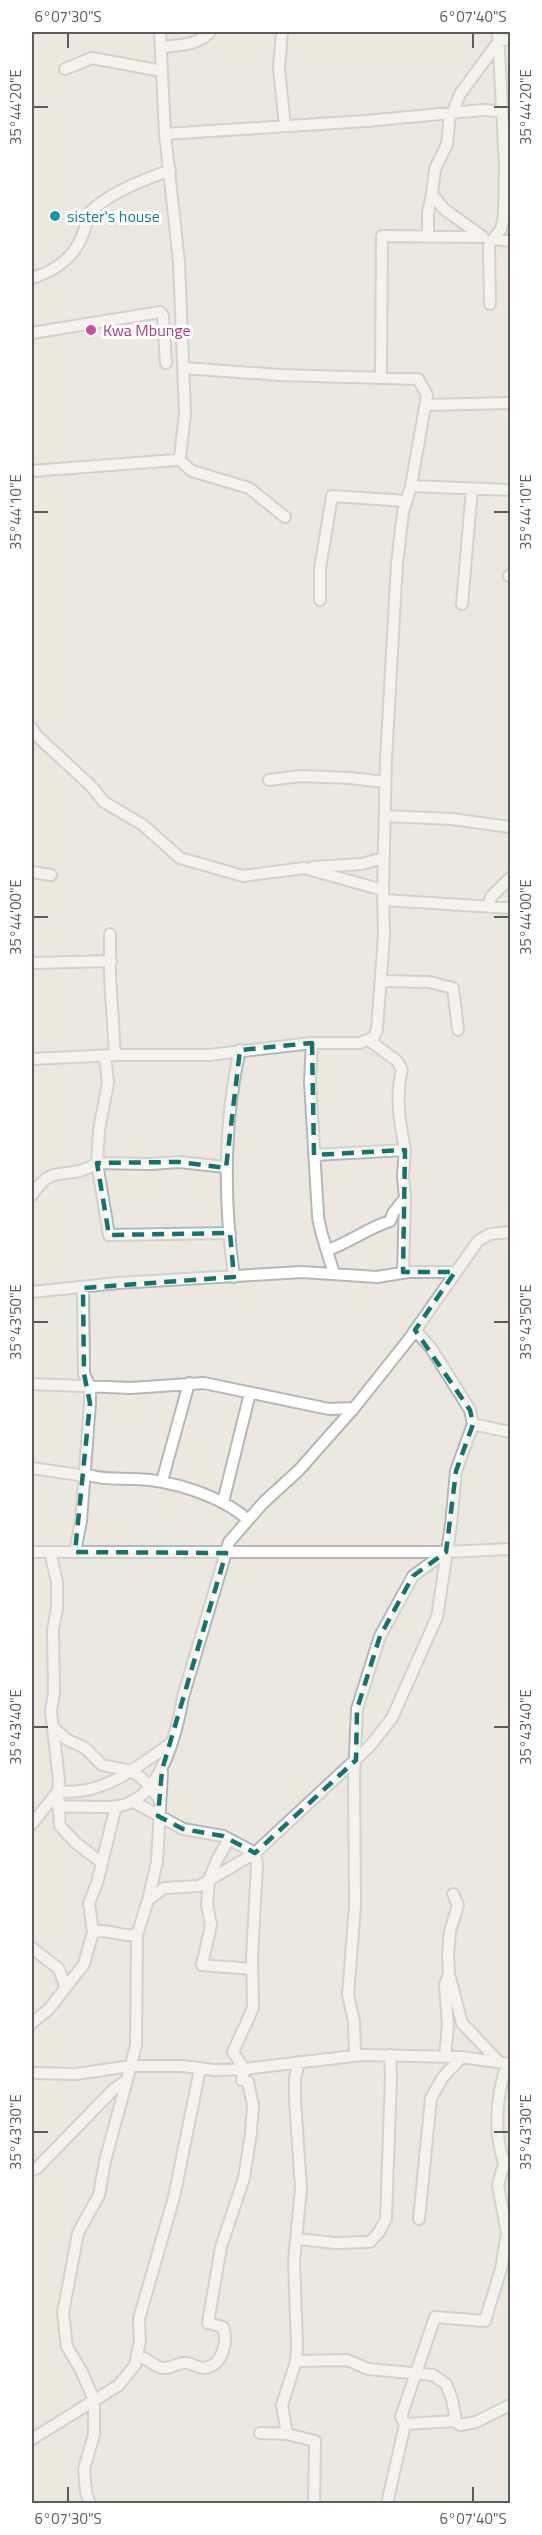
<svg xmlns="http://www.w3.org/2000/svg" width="542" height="2535" viewBox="0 0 542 2535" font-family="'Titillium Web',sans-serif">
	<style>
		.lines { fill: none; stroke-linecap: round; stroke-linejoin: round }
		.minor-casing { stroke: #b3b7bb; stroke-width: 14 }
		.minor { stroke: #fff; stroke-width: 10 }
		.marked { fill: none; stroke: #0f766e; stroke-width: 4.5; stroke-dasharray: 12 8; stroke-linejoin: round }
		.ticks { fill: none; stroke: #585d61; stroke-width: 2 }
		.culture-dot { fill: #0f9aa8; stroke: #fff; stroke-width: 2 }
		.hotel-dot { fill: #d1479c; stroke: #fff; stroke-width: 2 }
		.labels { text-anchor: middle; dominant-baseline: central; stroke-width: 6; stroke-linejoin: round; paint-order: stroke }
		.culture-label { font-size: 16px; fill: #0d838f; stroke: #fff; text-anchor: start }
		.hotel-label { font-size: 16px; fill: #b23c85; stroke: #fff; text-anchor: start }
		.neatline { fill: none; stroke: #585d61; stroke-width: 2 }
		.ticks-label { font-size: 15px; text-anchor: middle; fill: #585d61 }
	</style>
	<rect width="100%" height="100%" fill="#ece8df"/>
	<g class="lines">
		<defs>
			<path id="minor" d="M282,32L279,68L285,126
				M161,47C179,45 197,46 210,32
				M65,69L92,58L162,71
				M450,114L447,144L435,169L432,194L444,209L483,237
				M452,114L460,94L499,41L510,39
				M165,134L366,121L483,110L501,111
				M428,236V213L432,194
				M494,239L510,241
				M32,278C56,271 76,256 84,231C86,224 87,215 92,210C115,190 142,181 170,170
				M490,304L489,247L490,243L501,229L504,216L505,165L498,32
				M32,333L160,312L163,316L166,363
				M184,368L280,375L418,379L427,395L411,486
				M381,378L382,236L482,237
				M426,405L510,403
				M178,459L192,471L249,488L285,517
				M32,471L176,460L180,457L185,413L179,262L165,134L160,32
				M509,576L510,575
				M320,600V569L332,496L406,501
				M462,604L472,489
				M32,728L36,735L91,786L104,802L143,825L180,858L243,876L304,868L383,890
				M269,780L300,776L350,778L385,782
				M385,816L452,819L510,827
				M313,867L362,864L383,858
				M32,872L51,875
				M384,900L510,908
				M489,905L491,897L510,878
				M110,934V976L115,1055
				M32,963L111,961
				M382,981L429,982L453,988L458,1030
				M370,1041L397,1061L402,1070C395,1096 400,1124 405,1150
				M312,1043L310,1081L318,1216C320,1234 329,1255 334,1274
				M32,1059L115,1055H208L312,1043H360L374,1037L377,1029L384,936L383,890L386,759L397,564L403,512L411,486L510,490
				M314,1155L405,1150L403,1176L405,1198L393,1213L390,1221C368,1228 350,1242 328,1250
				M226,1167L179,1162L151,1164L97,1163L109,1235L230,1233
				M32,1195C54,1160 67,1183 97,1163L99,1130L108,1083L105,1056
				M403,1273L405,1200
				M234,1277C224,1202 223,1124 240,1050
				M32,1292L118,1283L302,1272L377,1277L408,1272H455
				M32,1384L131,1388L204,1383L329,1409L354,1408
				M473,1424L510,1432
				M32,1468L85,1476
				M85,1474C102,1480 118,1478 136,1479C171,1480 222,1496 248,1520
				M162,1481L189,1383
				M223,1502L250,1393
				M32,1552H446L510,1549
				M75,1552L81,1521L90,1403V1387L84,1374L83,1288
				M53,1727L66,1739L85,1748L102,1765L131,1771L139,1776L150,1786L159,1799
				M132,1801L183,1829L223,1836L255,1853L257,1865L252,1957L253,2008L233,2052L244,2069L242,2080L248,2082L253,2105L251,2133L244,2178L221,2247L208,2323L223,2327C228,2341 223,2366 204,2368C197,2368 192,2363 186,2363C177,2362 169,2371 159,2367C151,2364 147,2358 138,2356
				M58,1807C78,1805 99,1809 119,1806C161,1799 177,1732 183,1697L229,1542L263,1503L299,1470L354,1408L409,1339L478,1241L490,1234L510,1232
				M32,1824L58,1791L59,1780L51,1711L54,1693L53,1629L57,1608V1582L50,1552
				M229,1839L217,1860L209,1880L207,1904L211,1925L202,1965L252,1969
				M102,1863L76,1843L60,1826L58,1791C101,1797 138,1767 171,1743
				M453,1894L458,1905L450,1931L448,1955L449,1974L462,2023L499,2062
				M148,1900L157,1862L162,1772
				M93,1932C108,1928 121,1937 137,1935L148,1900L164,1888L199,1886L255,1853L370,1746L392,1718L437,1617L451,1525L456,1471L473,1424L470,1410L431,1348L415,1330
				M32,1948L59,1969L65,1986
				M32,2023L49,2009L84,1964L93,1932L89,1903L97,1883L116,1806
				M355,2056L354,2021L348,1995L355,1906L354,1779L357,1709L380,1636L413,1576L446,1552
				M445,2056L448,2025L445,1985L449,1974
				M32,2073L76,2074L131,2066H183L214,2070L244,2069L362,2055L462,2057L510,2064
				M504,2163C493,2130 496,2097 507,2064
				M32,2170L37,2168L114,2089L127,2080L136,2045L137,1935
				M419,2219L431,2098L443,2077L462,2057
				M297,2239L336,2243L370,2242L379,2232L386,2219L391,2076L390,2055
				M296,2361L347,2360L368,2369L433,2375L446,2384L452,2399L456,2421
				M405,2424L456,2421L460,2425L476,2422L510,2405
				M260,2433L287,2434L315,2441L314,2504
				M287,2434L282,2405L296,2361L297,2346L294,2261L301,2189L295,2099V2078L299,2062
				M32,2439L119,2385L135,2365L140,2341L139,2319L174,2197L200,2069
				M90,2504L86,2492L84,2469L94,2435V2400L81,2370L67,2347L63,2313L78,2233L99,2195L105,2161L127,2080
				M387,2504L405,2424L401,2417L435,2317L485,2321L501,2269L507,2234L498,2185L504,2163L510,2161"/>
		</defs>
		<use href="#minor" class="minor-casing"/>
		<use href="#minor" class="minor"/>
	</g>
	<path d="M0 0H542V2535H0ZM312,1043L314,1155L405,1150L403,1272H455L415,1330L470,1410L473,1424L456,1471L446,1552L413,1576L380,1636L357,1709L356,1760L255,1853L223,1836L183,1829L158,1816L162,1770L226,1553L75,1552L90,1403L84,1374L83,1288L234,1277L230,1233L109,1235L97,1163L179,1162L226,1168L240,1050Z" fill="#ece8df" fill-opacity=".55" fill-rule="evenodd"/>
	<path class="marked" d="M312,1043L314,1155L405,1150L403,1272H455L415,1330L470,1410L473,1424L456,1471L446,1552L413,1576L380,1636L357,1709L356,1760L255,1853L223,1836L183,1829L158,1816L162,1770L226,1553L75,1552L90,1403L84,1374L83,1288L234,1277L230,1233L109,1235L97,1163L179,1162L226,1168L240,1050Z"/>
	<path class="ticks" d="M68,33V48M473,33V48M33,107H48M494,107H509M33,512H48M494,512H509M33,917H48M494,917H509M33,1322H48M494,1322H509M33,1727H48M494,1727H509M33,2132H48M494,2132H509M68,2487V2502M473,2487V2502"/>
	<circle class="culture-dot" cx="55" cy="216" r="6"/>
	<circle class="hotel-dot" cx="91" cy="330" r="6"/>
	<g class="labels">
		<g class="culture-label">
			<text x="67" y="216">sister's house</text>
		</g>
		<g class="hotel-label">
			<text x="103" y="330">Kwa Mbunge</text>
		</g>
	</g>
	<rect width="542" height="2535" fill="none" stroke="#ffffff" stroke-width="66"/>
	<rect x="33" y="33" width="476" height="2469" class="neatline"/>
	<g class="ticks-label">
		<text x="68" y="22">6°07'30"S</text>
		<text x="473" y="22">6°07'40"S</text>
		<text transform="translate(526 107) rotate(-90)" y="5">35°44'20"E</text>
		<text transform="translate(16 107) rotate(-90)" y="5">35°44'20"E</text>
		<text transform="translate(526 512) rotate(-90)" y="5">35°44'10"E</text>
		<text transform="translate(16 512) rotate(-90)" y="5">35°44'10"E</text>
		<text transform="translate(526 917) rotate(-90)" y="5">35°44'00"E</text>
		<text transform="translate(16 917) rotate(-90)" y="5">35°44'00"E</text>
		<text transform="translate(526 1322) rotate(-90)" y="5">35°43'50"E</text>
		<text transform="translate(16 1322) rotate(-90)" y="5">35°43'50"E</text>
		<text transform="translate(526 1727) rotate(-90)" y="5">35°43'40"E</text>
		<text transform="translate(16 1727) rotate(-90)" y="5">35°43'40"E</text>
		<text transform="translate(16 2132) rotate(-90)" y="5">35°43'30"E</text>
		<text transform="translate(526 2132) rotate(-90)" y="5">35°43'30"E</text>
		<text x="68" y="2524">6°07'30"S</text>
		<text x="473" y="2524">6°07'40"S</text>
	</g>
</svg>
